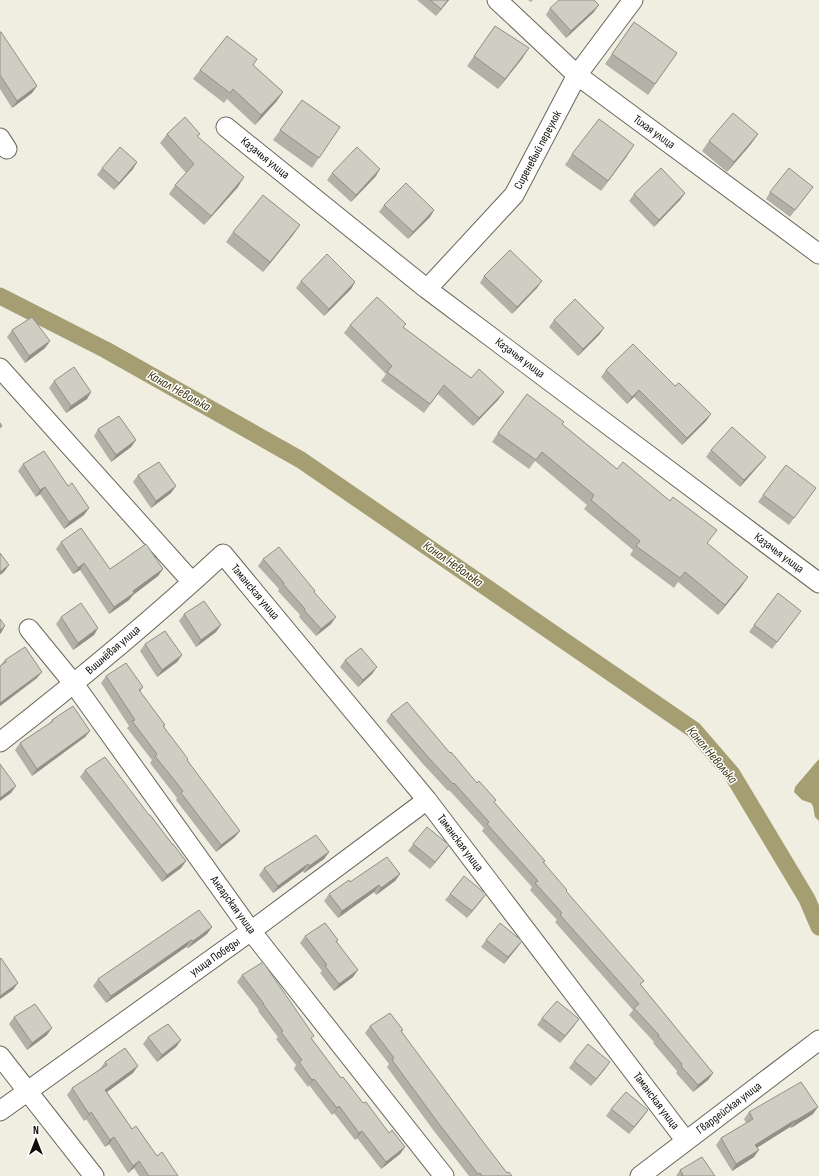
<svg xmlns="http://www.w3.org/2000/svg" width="819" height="1176" viewBox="0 0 819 1176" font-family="'Sofia Sans Condensed',sans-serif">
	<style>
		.water { fill: #a59e73 }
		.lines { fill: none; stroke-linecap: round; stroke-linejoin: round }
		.canal { stroke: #a59e73; stroke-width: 17 }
		.minor-casing { stroke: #69685d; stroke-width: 21 }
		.minor { stroke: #fff; stroke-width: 19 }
		.wall { fill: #b2b1a7 }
		.shaded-wall { fill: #919088 }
		.building { fill: #cfcec2; stroke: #919088 }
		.labels { text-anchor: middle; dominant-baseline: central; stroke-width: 3; stroke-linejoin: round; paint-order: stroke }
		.street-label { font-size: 12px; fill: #0e0d09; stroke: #fff }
		.water-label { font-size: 13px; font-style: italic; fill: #3a3510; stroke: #fff }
	</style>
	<rect width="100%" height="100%" fill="#efeee1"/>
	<path class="water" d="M819,759V821L815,817L813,806L811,803L802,800L794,792L795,787Z"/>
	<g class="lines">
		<path class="canal" d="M0,296L106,350L301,460L694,730L732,774L807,899L819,927"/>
		<defs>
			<path id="minor" d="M497,0L577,75L819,254
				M226,127L427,289L819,583
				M0,138L7,149
				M427,289L514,195L577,75L633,0
				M0,368L192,582
				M29,629L74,684L251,931L444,1176
				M0,742C77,682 152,620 223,554L427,800L686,1141
				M0,1056L94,1176
				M0,1111L251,931L427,800
				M640,1176L819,1040"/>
		</defs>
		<use href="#minor" class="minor-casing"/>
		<use href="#minor" class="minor"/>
	</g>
	<path class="wall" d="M417,0H449L436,16Z
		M528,0H533L531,2Z
		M550,8L594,12L566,38L546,15Z
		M634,22L677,53L648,95L605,64Z
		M495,26L529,48L498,89L467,66Z
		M0,32L37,86L32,93L12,108L0,89Z
		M253,65L283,92L276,102L255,125L227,99L224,103L193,79L200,70Z
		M302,100L340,127L312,168L273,140Z
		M167,134L198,137L238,187L204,225L169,194L175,185L186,173L160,143Z
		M758,134L751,144L727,172L702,151L709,141Z
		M572,154L627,156L601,191L565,165Z
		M137,162L133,169L114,190L97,175L102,168Z
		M332,173L376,176L351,202L327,180Z
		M813,187L790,217L766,199L770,192Z
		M685,193L680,200L654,227L629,201L634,194Z
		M384,205L434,210L430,217L408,239L379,212Z
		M300,225L293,235L263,272L226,242L233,232Z
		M484,276L537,288L512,314L480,283Z
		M301,281L355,282L351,289L324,316L296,288Z
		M554,320L604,328L599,335L578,356L549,327Z
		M350,325L403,327L471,378L504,392L498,400L473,426L438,394L424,413L381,381L386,374L344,333Z
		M12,330L50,341L45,348L25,363L7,337Z
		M606,370L675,386L711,414L706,421L682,445L634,397L627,404L601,377Z
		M54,381L91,392L87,399L66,413L49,388Z
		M562,424L748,577L741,587L718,615L678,582L674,588L630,555L633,550L584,509L587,505L535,461L529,469L492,442L498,433Z
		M98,429L136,440L131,447L111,462L94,436Z
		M711,450L766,457L761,463L740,487L706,457Z
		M23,464L68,486L89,508L84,515L64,529L40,494L36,497L18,471Z
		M138,475L171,493L151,508L133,482Z
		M816,488L789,525L758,502L763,495Z
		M61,542L110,569H163L158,576L133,595L129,600L109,614L80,570L73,574L56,549Z
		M263,559L331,624L316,636L299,617L300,615L278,591L279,589L258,566Z
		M184,614L221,625L216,632L196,647L179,621Z
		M61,617L98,628L94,635L73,650L56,624Z
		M796,618L772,649L749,632L754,625Z
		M145,644L182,655L177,662L157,677L140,651Z
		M5,660L37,678L0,706V666Z
		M345,660L377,667L372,674L358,687L340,667Z
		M106,676L143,687L140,692L165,725L164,727L187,760L235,837L216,852L176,800L177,798L150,763L152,760L127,728L129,726L101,683Z
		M391,714L450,753L477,783L496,800L494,802L545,861L544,863L566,892L641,985L713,1073L708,1080L693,1092L676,1073L677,1071L653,1043L654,1042L629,1015L633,1010L555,922L557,920L530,890L532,887L482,831L484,828L449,790L448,791L423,764L386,721Z
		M52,720L90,731L85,737L32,776L15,750L20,743L50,723Z
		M85,770L149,815L186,861L181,868L162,882L80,777Z
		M413,844L449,845L430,869L408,851Z
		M329,852L324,859L304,873L303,871L273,893L259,875L264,868Z
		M400,874L395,881L376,895L374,892L338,918L324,901L329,894L350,882Z
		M450,894L481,901L467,918L445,900Z
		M212,927L207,934L188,948L186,947L106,1003L93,986L98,979Z
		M305,936L337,941L353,977L334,991L320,973L322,971L300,943Z
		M486,940L522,941L517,948L504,964L481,947Z
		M242,975L312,1039L341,1078L389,1133L405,1147L400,1154L381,1169L357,1138L355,1140L334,1113L332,1115L309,1085L308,1087L294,1069L296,1065L276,1039L278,1037L258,1011L259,1010L237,982Z
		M14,1017L47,1035L27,1050L9,1024Z
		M542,1018L574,1026L560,1043L537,1025Z
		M370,1026L403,1030L401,1032L484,1143L507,1173L512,1176H469L434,1131L387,1067L389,1064L365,1033Z
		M148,1037L181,1040L176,1047L157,1062L143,1044Z
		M574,1061L605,1069L591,1086L569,1068Z
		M105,1062L133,1073L107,1092L132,1129L157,1156L178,1176H139L134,1168L128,1173L109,1144L105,1147L86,1119L84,1121L67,1095L72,1088L100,1069Z
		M611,1109L643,1117L629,1134L606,1116Z
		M749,1112L813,1114L791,1128L790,1127L757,1148L754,1157L732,1171L716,1145L721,1138L746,1123L744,1119Z
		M680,1170L715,1176H676Z"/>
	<path class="shaded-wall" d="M448,0H449L436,16L441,9Z
		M599,5L594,12L566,38L571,31Z
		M529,48L522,59L498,89L505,79Z
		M37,86L32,93L12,108L17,101Z
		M283,92L276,102L255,125L261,115Z
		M758,134L751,144L727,172L734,162Z
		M634,145L627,156L601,191L608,181Z
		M137,162L133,169L114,190L119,183Z
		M380,169L376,176L351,202L356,195Z
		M244,177L238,187L204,225L211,216Z
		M685,193L680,200L654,227L659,220Z
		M434,210L430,217L408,239L413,232Z
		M300,225L293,235L263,272L270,262Z
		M542,281L537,288L512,314L517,307Z
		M355,282L351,289L324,316L329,309Z
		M604,328L599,335L578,356L583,349Z
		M50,341L45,348L25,363L29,356Z
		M639,390L634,397L627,404L632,397Z
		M91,392L87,399L66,413L71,406Z
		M504,392L498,400L473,426L479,418Z
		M711,414L706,421L682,445L687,438Z
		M136,440L131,447L111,462L116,455Z
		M766,457L761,463L740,487L744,480Z
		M176,486L171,493L151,508L156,501Z
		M45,487L40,494L36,497L40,490Z
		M89,508L84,515L64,529L69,522Z
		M84,563L80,570L73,574L78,568Z
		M9,565L4,572L0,575V572Z
		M163,569L158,576L133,595L129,600L109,614L114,607L133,591Z
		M748,577L741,587L718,615L725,605Z
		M336,617L331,624L316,636L321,629Z
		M221,625L216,632L196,647L201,640Z
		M5,626L1,633L0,634V630Z
		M98,628L94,635L73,650L78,643Z
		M182,655L177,662L157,677L162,670Z
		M377,667L372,674L358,687L363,680Z
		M42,672L37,678L0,706V703Z
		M90,731L85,737L32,776L37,769Z
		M16,786L11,793L0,801V798Z
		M240,831L235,837L216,852L221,845Z
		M449,845L444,852L430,869L435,862Z
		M329,852L324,859L304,873L309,866Z
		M186,861L181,868L162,882L167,875Z
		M308,864L303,871L273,893L278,886Z
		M400,874L395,881L376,895L381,888Z
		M379,885L374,892L338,918L342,911Z
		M486,894L481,901L467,918L472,911Z
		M212,927L207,934L188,948L193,941Z
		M191,940L186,947L106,1003L111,996Z
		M522,941L517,948L504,964L508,957Z
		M358,970L353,977L334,991L339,984Z
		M18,983L13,990L0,999V996Z
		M579,1019L574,1026L560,1043L565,1036Z
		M52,1028L47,1035L27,1050L32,1043Z
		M181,1040L176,1047L157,1062L162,1055Z
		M610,1062L605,1069L591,1086L596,1079Z
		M138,1066L133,1073L100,1097L105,1090Z
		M713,1073L708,1080L693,1092L698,1085Z
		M314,1079L309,1085L308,1087L312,1080Z
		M339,1106L334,1113L332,1115L337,1108Z
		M818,1107L813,1114L791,1128L795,1121Z
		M648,1110L643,1117L629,1134L634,1127Z
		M91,1112L86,1119L84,1121L89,1114Z
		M795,1120L790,1127L750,1152L755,1145Z
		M362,1131L357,1138L355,1140L359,1133Z
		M114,1137L109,1144L105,1147L110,1140Z
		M405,1147L400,1154L381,1169L386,1162Z
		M759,1150L754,1157L732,1171L736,1164Z
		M139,1161L134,1168L128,1173L133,1166Z"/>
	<path class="building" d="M430,0H448L441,9Z
		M559,0H594L599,5L571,31L550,8Z
		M634,22L677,53L655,84L612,54Z
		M495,26L529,48L505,79L474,56Z
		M0,32H1L37,86L17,101L0,75Z
		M227,36L257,59L253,65L283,92L261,115L233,89L230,93L200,70Z
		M302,100L340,127L319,158L280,130Z
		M733,113L758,134L734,162L709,141Z
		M185,117L200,134L197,136L244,177L211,216L175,185L194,164L167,134Z
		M599,119L634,145L608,181L572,154Z
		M120,147L137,162L119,183L102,168Z
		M357,147L380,169L356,195L332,173Z
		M661,168L685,193L659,220L634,194Z
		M789,168L813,187L795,210L770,192Z
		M406,183L434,210L413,232L384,205Z
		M263,195L300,225L270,262L233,232Z
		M510,250L542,281L517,307L484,276Z
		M327,254L355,282L329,309L301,281Z
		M377,297L406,324L403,327L471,378L479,369L504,392L479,418L444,385L430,404L387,372L392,366L350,325Z
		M575,299L604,328L583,349L554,320Z
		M32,317L50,341L29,356L12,330Z
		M633,344L675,386L679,383L711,414L687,438L639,390L632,397L606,370Z
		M74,367L91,392L71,406L54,381Z
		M527,394L564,422L562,424L617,469L623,462L670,501L673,497L717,530L707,543L748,577L725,605L685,572L680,578L636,546L640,541L591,500L594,495L542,452L536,460L498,433Z
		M119,416L136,440L116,455L98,429Z
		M0,423L2,426L0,428Z
		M732,427L766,457L744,480L711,450Z
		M44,451L68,486L72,483L89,508L69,522L45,487L40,490L23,464Z
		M159,462L176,486L156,501L138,475Z
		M786,465L816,488L794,518L763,495Z
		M81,528L110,569L146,544L163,569L133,591L134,593L114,607L84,563L78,568L61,542Z
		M279,547L315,591L314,592L336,617L321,629L304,610L305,609L283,584L284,583L263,559Z
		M0,553L9,565L0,572Z
		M778,593L801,611L777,642L754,625Z
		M204,601L221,625L201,640L184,614Z
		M81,603L98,628L78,643L61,617Z
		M0,619L5,626L0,630Z
		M165,631L182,655L162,670L145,644Z
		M25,647L42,672L0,703V666L6,662L5,660Z
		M361,648L377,667L363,680L345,660Z
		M126,663L143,687L139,690L165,725L163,726L188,759L187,760L240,831L221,845L181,793L183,791L155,756L157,754L132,721L135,720L106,676Z
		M407,702L450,753L451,752L477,783L479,781L496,800L494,802L545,861L543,862L567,890L566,891L644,981L640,984L713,1073L698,1085L681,1066L682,1064L658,1036L659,1035L634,1008L639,1004L560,915L562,913L535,883L538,881L487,824L489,822L454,783L453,784L428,757L391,714Z
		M73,706L90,731L37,769L20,743L53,721L52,720Z
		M105,757L149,815H150L173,845V844L186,861L167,875L85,770Z
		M0,764L16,786L0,798Z
		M427,827L449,845L435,862L413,844Z
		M316,835L329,852L309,866L308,864L278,886L264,868Z
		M387,857L400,874L381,888L379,885L342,911L329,894L349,880L350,882Z
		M464,876L486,894L472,911L450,894Z
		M199,910L212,927L193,941L191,940L111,996L98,979Z
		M325,923L338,940L336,941L358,970L339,984L325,966L327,965L305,936Z
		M500,923L522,941L508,957L486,940Z
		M1,958L18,983L0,996V959Z
		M263,962L314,1036L311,1038L341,1078L343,1077L363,1103L366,1102L389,1133L392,1130L405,1147L386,1162L362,1131L359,1133L339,1106L337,1108L314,1079L312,1080L299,1062L302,1060L281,1032L283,1031L263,1004H264L242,975Z
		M557,1001L579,1019L565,1036L542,1018Z
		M35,1004L52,1028L32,1043L14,1017Z
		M390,1013L403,1030L401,1031L484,1143L507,1173L509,1172L512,1176H482L480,1173L478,1174L439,1124L392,1060L394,1058L370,1026Z
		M168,1024L181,1040L162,1055L148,1037Z
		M588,1044L610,1062L596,1079L574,1061Z
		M125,1048L138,1066L105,1090L132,1129L136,1126L157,1156L162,1152L178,1176H149L139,1161L133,1166L114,1137L110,1140L91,1112L89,1114L72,1088L107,1065L105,1062Z
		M801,1082L818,1107L795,1121V1120L755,1145L759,1150L736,1164L721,1138L753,1119L749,1112Z
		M626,1092L648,1110L634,1127L611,1109Z
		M702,1157L715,1176H681L683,1175L680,1170Z"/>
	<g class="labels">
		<g class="street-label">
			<text transform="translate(654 132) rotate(36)">Тихая улица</text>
			<text transform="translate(538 150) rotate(-62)">Сиреневый переулок</text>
			<text transform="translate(265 158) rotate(39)">Казачья улица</text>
			<text transform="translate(520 358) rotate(37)">Казачья улица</text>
			<text transform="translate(779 553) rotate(37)">Казачья улица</text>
			<text transform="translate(255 592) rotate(50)">Таманская улица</text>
			<text transform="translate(113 650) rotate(-41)">Вишнёвая улица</text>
			<text transform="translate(460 843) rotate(53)">Таманская улица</text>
			<text transform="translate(233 905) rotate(54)">Ангарская улица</text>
			<text transform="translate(215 957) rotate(-35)">улица Победы</text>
			<text transform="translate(656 1101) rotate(53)">Таманская улица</text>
			<text transform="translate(729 1108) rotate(-37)">Гвардейская улица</text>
		</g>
		<g class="water-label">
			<text transform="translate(179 391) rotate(29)">Канал Неволька</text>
			<text transform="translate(453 564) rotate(35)">Канал Неволька</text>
			<text transform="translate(712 755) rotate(50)">Канал Неволька</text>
		</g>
	</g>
	<g transform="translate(36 1140)" stroke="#ffffff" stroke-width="3" paint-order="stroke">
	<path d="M0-3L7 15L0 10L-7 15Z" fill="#0e0d09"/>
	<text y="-6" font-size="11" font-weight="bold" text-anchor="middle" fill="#0e0d09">N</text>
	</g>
</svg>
